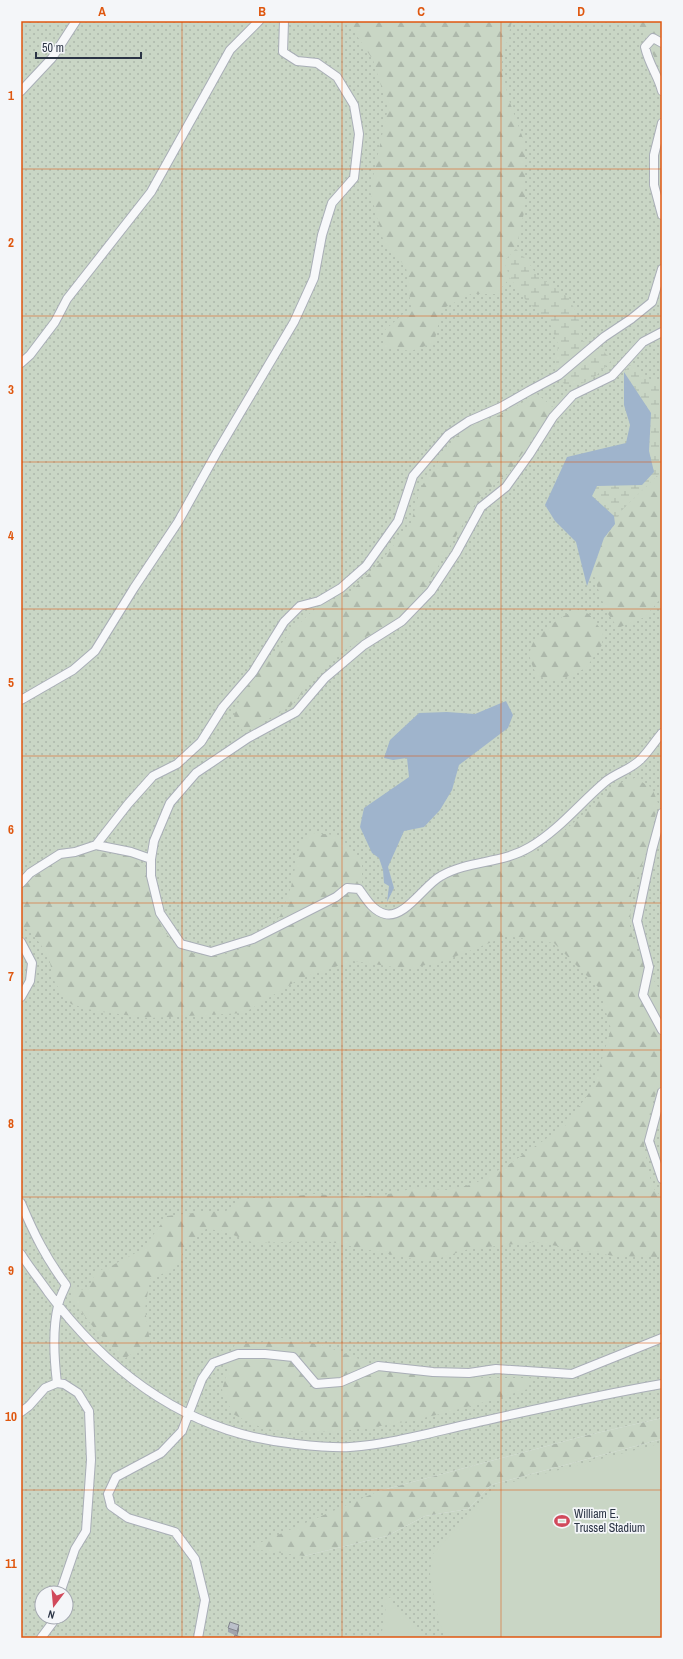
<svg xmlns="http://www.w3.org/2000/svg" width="683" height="1659" viewBox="0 0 683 1659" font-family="'Archivo Narrow',sans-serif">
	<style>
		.grass { fill: url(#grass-dots); fill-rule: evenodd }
		.forest { fill: url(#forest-firs) }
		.wetland { fill: url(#wetland-marsh) }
		.pitch { fill: #c9d6c5 }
		.water { fill: #9fb4cc }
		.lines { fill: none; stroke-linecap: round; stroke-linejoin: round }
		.lane-casing { stroke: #a9aeb7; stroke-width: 10 }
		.lane { stroke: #f7f8fa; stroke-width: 8 }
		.wall { fill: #a1a5ae }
		.shaded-wall { fill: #83868d }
		.building { fill: #bbc0ca; stroke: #83868d }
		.grid { fill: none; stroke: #df570f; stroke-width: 1; stroke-opacity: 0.55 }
		.labels { text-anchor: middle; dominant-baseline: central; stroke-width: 3.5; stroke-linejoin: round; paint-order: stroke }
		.poi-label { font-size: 12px; fill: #2b3445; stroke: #f4f6f9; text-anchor: start }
		.neatline { fill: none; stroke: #df570f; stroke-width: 1.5 }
		.grid-label { font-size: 13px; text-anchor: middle; font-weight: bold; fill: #df570f }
	</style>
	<defs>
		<pattern id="grass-dots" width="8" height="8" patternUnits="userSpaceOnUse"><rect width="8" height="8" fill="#c9d6c5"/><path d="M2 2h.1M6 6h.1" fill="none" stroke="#adb8ab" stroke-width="1.8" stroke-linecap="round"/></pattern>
		<pattern id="forest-firs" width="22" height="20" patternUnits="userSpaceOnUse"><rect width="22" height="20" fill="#c9d6c5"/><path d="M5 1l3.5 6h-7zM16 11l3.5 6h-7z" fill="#adb8ab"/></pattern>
		<pattern id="wetland-marsh" width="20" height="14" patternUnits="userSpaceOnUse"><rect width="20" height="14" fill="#c9d6c5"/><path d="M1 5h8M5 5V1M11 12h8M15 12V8" fill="none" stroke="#adb8ab"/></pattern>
	</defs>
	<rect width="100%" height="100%" fill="#e4e7ec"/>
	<path class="grass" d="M21,21H662V1418L584,1436L379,1491L304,1556L387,1536L425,1516L468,1509L490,1486L494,1484L662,1439V1464L472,1638H21ZM42,1593H66V1617H42Z"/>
	<path class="forest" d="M347,21H512L501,66L509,100L525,144V208L516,249L504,261L510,278L496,294H471L442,309L434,343L411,351L384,347L385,330L411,307L406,267L384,243L370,191L388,108L373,60Z
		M634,21H662V74L641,28Z
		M537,394L553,407L532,440L508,473L479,497L426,587L391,624L356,642L326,664L291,706L244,733L234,716L242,693L293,629L317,607L350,592L378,565L411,523L421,487L454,438L477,423L503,414Z
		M662,471V597L645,617L618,628L606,611L596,583L593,570L604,538L615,524L621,511Z
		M576,609L589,614L603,632L602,645L586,668L558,681L537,676C535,671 531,664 530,658C527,635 558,620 576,609Z
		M635,778L652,788L658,803L649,845L631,895L630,929L639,956L661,992L662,998V1077L651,1107L644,1145L652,1187L662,1197V1257L614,1256L534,1242L469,1249L427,1262L326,1241L254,1243L223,1231L206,1229L186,1247L174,1269L150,1279L145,1309L150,1342L124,1359L94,1328L72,1299L71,1288L87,1290L96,1272L113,1265L143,1249L167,1216L202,1212L226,1211L245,1197L265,1199L314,1194L356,1197L384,1195L415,1188L448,1190L474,1184L511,1163L566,1125L594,1086L611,1029L599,988L554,943L507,936L444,961L407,969L353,961L301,978L244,1013L149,1018L95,1011L71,1004L55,983L48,955L33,934L21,926V889L50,863L64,856L85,851L130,856L145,871L153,902L163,930L176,945L195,954L220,956L255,944L280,916L291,887L300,844L313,833L335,835L362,862V882L367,907L384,915L403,913L434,885L449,876L470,869L505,863L539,851L564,831L619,783Z
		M281,1338L322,1345L393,1372L484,1378H531L528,1389C459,1410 391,1430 318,1432C299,1432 279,1433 261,1427C251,1424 242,1419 233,1414L222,1390L235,1344L259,1343Z
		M662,1418V1439L494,1484L490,1486L468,1509L425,1516L387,1536L304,1556L252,1549L257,1544L379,1491L584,1436Z"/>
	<path class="wetland" d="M516,249L527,260L536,274L569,298L578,316L583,341L602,350L612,360C596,376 589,386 565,385L560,379L556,364L558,344L550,324L525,299L510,278L504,261Z
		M630,365L644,377L662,383V471L621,511L615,524L613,516L592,496L597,485L614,484L654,472L649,451L651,413L624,372Z"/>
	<path class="pitch" d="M662,1443V1638H447L439,1623L434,1598L430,1574L432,1555L494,1487Z
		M391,1597L393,1604L426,1638H381L386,1606L384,1600Z"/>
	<path class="water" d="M624,372L651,413L649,451L654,472L642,485L597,486L592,496L614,516L615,524L604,538L587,586L576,542L555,521L545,505L567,457L626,443L630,425L624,405Z
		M506,701L513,715L508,728L459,765L452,790L440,810L424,827L404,831L388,867L394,888L387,902L389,886L384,883L383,870L379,858L372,853L360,827L364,808L409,777L407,758L393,760L384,758L390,740L419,713L447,712L475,714Z"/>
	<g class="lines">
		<defs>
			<path id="lane" d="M662,43L653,38L645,47C649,65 658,75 662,91
				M21,91L52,58L76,21
				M662,123L654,155V185L662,215
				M662,332L643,342L612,376L573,395L553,417L529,455L506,487L481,507L456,553L431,591L402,621L364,645L325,678L296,712L248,738L196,773L170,803L154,841L151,859V876L160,913L181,944L211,952L253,939L336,897L347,888L359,889C366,899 373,911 385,914C405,919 425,884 441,876C469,860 502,864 530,847C559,830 580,803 605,782C616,773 632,769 641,759C649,751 655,741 662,733
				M21,363L30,355L55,322L67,299L151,192L230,50L259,21
				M21,700L73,670L95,651L134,588L178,522L217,452L294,322L314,278L322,235L332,203L354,178L359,134L354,105L337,77L317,63L297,61L283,52L284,21
				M662,813L652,850L637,921L649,967L643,995L662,1030
				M96,845L131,852L151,859
				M21,883L30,873L60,854L75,852L96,845L128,804L153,776L177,764L201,742L223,707L253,672L284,622L300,606L319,601L341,588L366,566L398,521L413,476L448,435L469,421L501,407L529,391L559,375L604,337L631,319L652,302L662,269
				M21,942L32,963L30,981L21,997
				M662,1092L649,1141L662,1179
				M21,1203C34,1234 46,1258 66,1285C63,1292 59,1299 58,1306C52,1331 54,1358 57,1383
				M21,1254C29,1267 39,1279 48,1292C110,1375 190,1434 296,1444C314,1446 332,1448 350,1447C392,1444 433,1432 474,1423C537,1409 599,1395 662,1384
				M21,1412L29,1406L45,1388L57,1383L64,1384L78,1393L89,1411L91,1460L86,1531L75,1549L60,1593
				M41,1638L53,1622L54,1617
				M198,1638L205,1600L195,1559L175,1532L128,1518L111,1506L108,1494L116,1477L161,1453L182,1431L202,1379L213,1363L238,1354H265L293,1357L316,1384L341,1382L378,1366L433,1372L469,1373L496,1369L572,1374L662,1338"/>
		</defs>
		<use href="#lane" class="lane-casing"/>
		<use href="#lane" class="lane"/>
	</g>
	<path class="wall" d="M228,1628L239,1630L237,1636L228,1632Z"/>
	<path class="shaded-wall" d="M239,1625V1630L237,1636V1631Z"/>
	<path class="building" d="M230,1622L239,1625L237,1631L228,1628Z
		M235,1635L243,1638H234Z"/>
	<path class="grid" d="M182,21V1638M342,21V1638M501,21V1638M21,169H662M21,316H662M21,462H662M21,609H662M21,756H662M21,903H662M21,1050H662M21,1197H662M21,1343H662M21,1490H662"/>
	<defs>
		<symbol id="stadium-bare" viewBox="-9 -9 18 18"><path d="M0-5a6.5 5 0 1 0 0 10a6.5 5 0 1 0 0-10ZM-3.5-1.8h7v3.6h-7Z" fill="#d1495b" stroke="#f4f6f9" stroke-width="2.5" paint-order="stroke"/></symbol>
	</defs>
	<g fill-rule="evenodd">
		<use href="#stadium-bare" x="551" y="1510" width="22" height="22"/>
	</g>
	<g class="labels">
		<g class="poi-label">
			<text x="574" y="1514">William E.<tspan x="574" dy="14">Trussel Stadium</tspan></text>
		</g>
	</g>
	<rect width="683" height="1659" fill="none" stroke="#f4f6f9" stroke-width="44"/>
	<g transform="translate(54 1605) rotate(196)"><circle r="19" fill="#f4f6f9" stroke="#a4a8b1"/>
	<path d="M0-3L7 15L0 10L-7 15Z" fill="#d1495b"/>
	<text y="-6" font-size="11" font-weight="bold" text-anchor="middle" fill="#2b3445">N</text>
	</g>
	<path d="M36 52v6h105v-6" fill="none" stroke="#2b3445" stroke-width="2"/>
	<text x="42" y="52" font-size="12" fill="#2b3445" stroke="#f4f6f9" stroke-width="3" paint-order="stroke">50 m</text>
	<rect x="22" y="22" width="639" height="1615" class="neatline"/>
	<g class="grid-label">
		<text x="102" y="16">A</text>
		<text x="262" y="16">B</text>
		<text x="421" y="16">C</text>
		<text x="581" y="16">D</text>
		<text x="11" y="100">1</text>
		<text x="11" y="247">2</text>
		<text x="11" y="394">3</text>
		<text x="11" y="540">4</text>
		<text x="11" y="687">5</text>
		<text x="11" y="834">6</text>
		<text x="11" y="981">7</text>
		<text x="11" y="1128">8</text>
		<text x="11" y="1275">9</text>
		<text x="11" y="1421">10</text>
		<text x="11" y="1568">11</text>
	</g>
</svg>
